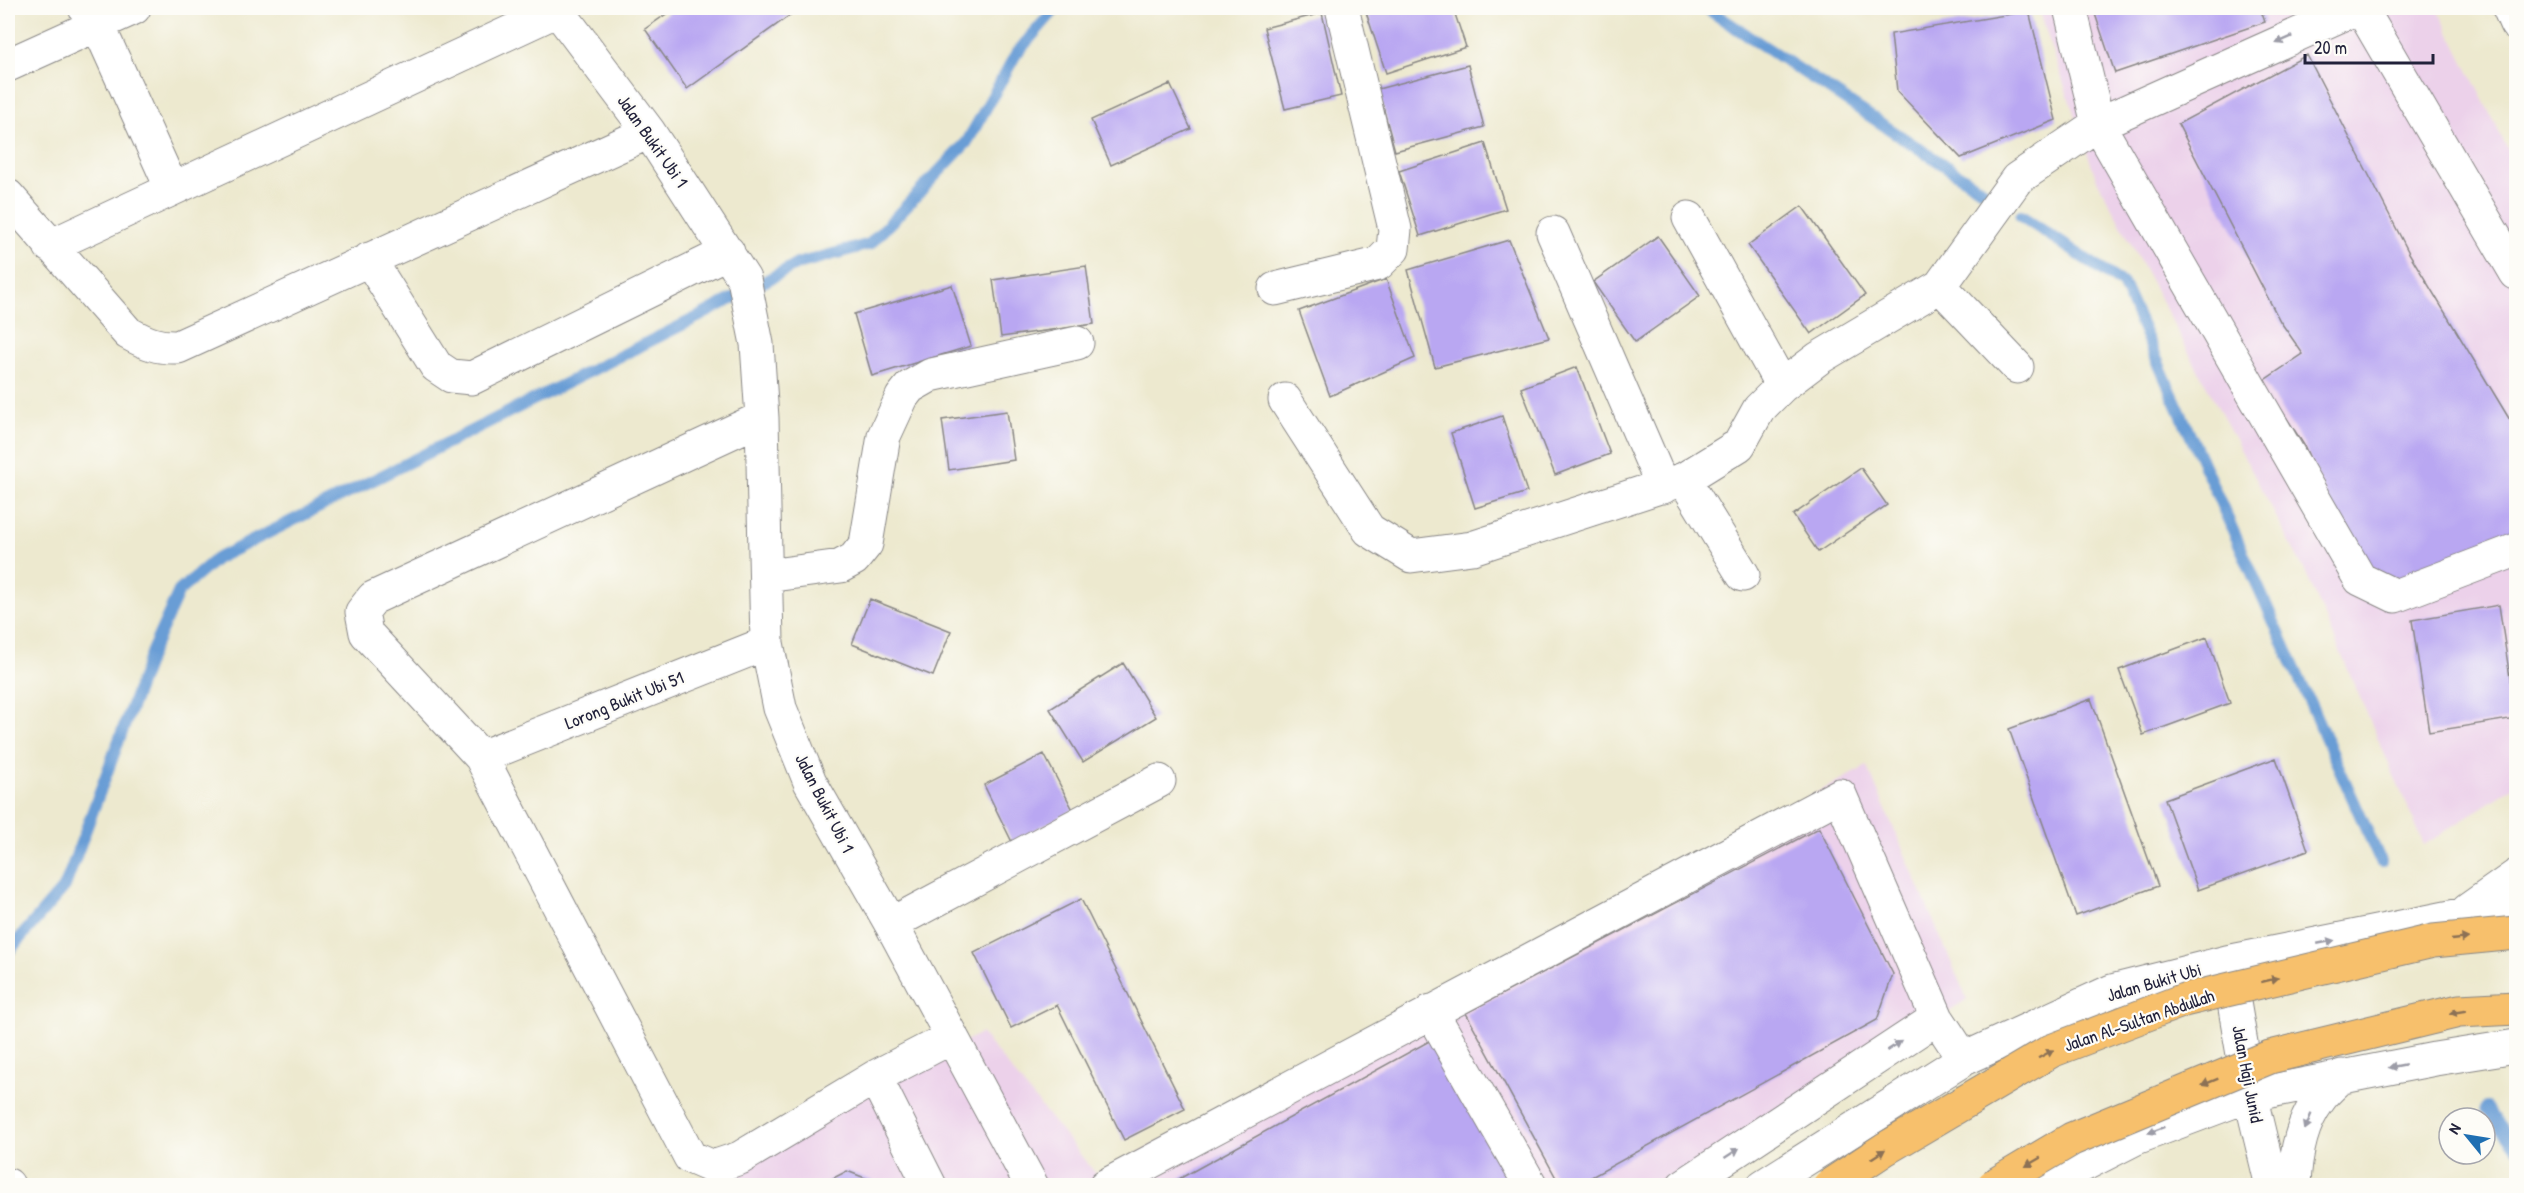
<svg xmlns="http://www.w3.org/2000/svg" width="2524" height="1193" viewBox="0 0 2524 1193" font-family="'Patrick Hand',sans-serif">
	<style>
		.built { fill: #ecd1ea }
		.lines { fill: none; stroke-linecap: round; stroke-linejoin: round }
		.stream { stroke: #699dd5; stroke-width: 12 }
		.building { fill: #b9a7f2 }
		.minor-casing { stroke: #888685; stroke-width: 35 }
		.minor { stroke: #fff; stroke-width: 33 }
		.major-bridge-casing { stroke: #888685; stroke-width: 35; stroke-linecap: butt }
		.major-bridge { stroke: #f7c06c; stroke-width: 33 }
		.oneway { fill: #9c9ca7 }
		.oneway2 { fill: #8c7154 }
		.labels { text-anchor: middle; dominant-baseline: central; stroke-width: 4.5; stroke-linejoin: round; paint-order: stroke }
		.street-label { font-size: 18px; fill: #22223b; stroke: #fdfcf7 }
	</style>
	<rect width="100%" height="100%" fill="#fdfcf7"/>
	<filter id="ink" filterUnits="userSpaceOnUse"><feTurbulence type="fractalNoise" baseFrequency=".0167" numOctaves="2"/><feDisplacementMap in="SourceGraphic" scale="12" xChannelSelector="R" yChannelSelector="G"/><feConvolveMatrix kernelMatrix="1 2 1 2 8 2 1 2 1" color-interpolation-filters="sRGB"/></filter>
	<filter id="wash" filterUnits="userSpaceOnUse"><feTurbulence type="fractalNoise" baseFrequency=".008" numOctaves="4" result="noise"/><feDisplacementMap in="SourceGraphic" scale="24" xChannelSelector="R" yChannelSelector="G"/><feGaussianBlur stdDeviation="1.35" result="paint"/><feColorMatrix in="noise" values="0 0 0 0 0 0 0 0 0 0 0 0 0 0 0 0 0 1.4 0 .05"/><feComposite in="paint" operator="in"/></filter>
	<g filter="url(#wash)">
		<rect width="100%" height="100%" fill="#ede9cf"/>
		<path class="built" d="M2038,8H2437L2516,166V785L2424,845L2306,573L2096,178Z
			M1867,766L1967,999L1712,1185L692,1186L691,1184L981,1033L1097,1175Z"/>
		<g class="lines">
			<path class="stream" d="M1706,8L1991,196
				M2021,216L2123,284L2381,862
				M8,952L65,886L152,651L179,591L216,559L698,317L797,264L870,244L967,142L1016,54L1056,8
				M2486,1108L2516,1147"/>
		</g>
		<g id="blocks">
			<path class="building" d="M675,8H800L687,89L645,29Z
				M1380,8H1453L1466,47L1386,73L1366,12Z
				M2093,8H2260L2265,22L2115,73Z
				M2029,11L2056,120L1961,158L1897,91L1891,34Z
				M1322,13L1341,96L1285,109L1264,28Z
				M2307,55L2409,253L2516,430V536L2390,585L2348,544L2304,445L2263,381L2303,354L2280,321L2178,124Z
				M1468,65L1484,127L1395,151L1378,89Z
				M1170,84L1191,129L1111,165L1091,120Z
				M1485,143L1506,209L1420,236L1399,171Z
				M1802,206L1865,295L1811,334L1748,245Z
				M1658,236L1700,296L1635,342L1593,282Z
				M1509,240L1549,338L1435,367L1408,270Z
				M1086,266L1094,324L1001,337L993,280Z
				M1386,279L1415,358L1330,396L1299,311Z
				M952,285L971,346L872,376L854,314Z
				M1577,367L1610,454L1555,475L1521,388Z
				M1007,411L1014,460L949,470L942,420Z
				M1502,416L1527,492L1475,508L1451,433Z
				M1861,468L1887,505L1818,552L1793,515Z
				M870,599L951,631L933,676L852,644Z
				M2499,605L2516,718L2429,732L2412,620Z
				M2207,637L2230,703L2143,735L2119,670Z
				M1123,663L1156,717L1083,762L1050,709Z
				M2091,699L2158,886L2076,916L2009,729Z
				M1044,754L1073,810L1012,842L984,785Z
				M2276,758L2308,850L2198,890L2165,799Z
				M1819,828L1893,974L1877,1020L1577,1185H1560L1466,1013Z
				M1081,899L1185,1109L1124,1140L1057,1005L1011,1028L974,953Z
				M1433,1039L1513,1185H1168Z
				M847,1171L883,1185H820Z"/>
		</g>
	</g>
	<g filter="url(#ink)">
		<use href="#blocks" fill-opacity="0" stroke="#888685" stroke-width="1.5"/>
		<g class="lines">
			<defs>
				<path id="minor" d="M85,8L97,23L172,189
					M556,8L649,132L744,279L757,344L762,418L767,643L780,708L810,782L891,924L1032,1186
					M2070,8L2098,124L2360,579L2395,596L2516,550
					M2361,8L2516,273
					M2509,8L2516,24
					M8,65L134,8
					M8,196L128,333C146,343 158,348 178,347L649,132
					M1689,218L1782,386
					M1553,233L1663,487
					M50,246L558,10
					M369,259L436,366L451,376L472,378L728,252
					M1940,286L2017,367
					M1275,289L1378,264L1393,249L1395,229L1342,8
					M1285,400L1369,530L1411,556L1472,548L1684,479L1739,445L1759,409L1782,386L1819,358L1940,286L2017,179L2098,124L2357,8
					M762,418L373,598L362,612L366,633L481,757L690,1157L713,1167L740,1158L875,1077L952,1037
					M1684,479L1743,575
					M766,576L841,566L854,559L866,544L884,436L902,397L910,387L931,375L1077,343
					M481,757L767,643
					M2468,910L2516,876
					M891,924L1159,781
					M2227,962L2250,1095L2272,1186
					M1431,1011L1531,1186
					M875,1077L930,1186
					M8,1185V1186
					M1105,1186L1840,795L1937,1018
					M1683,1186L1937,1018L1964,1059
					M1763,1186L1964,1059L2112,991L2227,962L2461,915L2516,906
					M2042,1186L2136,1138L2250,1095L2435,1059L2516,1046
					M2294,1186C2295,1157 2301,1124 2319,1100C2325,1091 2334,1084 2342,1076"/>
			</defs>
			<use href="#minor" class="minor-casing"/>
			<use href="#minor" class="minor"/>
			<defs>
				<path id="major-bridge" d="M1829,1186L1885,1149L2051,1051L2184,1000L2433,941L2516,933
					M1993,1186L2072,1139L2270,1057L2459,1011L2516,1008"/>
			</defs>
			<use href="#major-bridge" class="major-bridge-casing"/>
			<use href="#major-bridge" class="major-bridge"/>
		</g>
		<defs><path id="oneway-solid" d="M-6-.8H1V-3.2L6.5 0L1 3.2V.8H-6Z" transform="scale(1.5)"/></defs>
		<g class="oneway">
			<use href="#oneway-solid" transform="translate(2284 40) rotate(156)"/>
			<use href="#oneway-solid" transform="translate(2326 942) rotate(-11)"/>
			<use href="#oneway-solid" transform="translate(1894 1046) rotate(-33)"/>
			<use href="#oneway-solid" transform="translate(2397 1066) rotate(169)"/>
			<use href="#oneway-solid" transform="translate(2308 1122) rotate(112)"/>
			<use href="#oneway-solid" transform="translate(2156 1130) rotate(159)"/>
			<use href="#oneway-solid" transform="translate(1732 1153) rotate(-33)"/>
		</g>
		<g class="oneway2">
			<use href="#oneway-solid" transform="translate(2460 939) rotate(-6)"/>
			<use href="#oneway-solid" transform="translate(2270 980) rotate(-13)"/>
			<use href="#oneway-solid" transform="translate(2458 1012) rotate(171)"/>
			<use href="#oneway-solid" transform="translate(2046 1054) rotate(-28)"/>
			<use href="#oneway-solid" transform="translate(2210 1082) rotate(158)"/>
			<use href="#oneway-solid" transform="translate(1878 1154) rotate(-33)"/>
			<use href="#oneway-solid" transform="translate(2033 1162) rotate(150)"/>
		</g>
	</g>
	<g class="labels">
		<g class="street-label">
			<text transform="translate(653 141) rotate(55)">Jalan Bukit Ubi 1</text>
			<text transform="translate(624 700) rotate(-22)">Lorong Bukit Ubi 51</text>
			<text transform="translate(825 803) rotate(63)">Jalan Bukit Ubi 1</text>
			<text transform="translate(2154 982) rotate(-16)">Jalan Bukit Ubi</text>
			<text transform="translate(2139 1020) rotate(-19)">Jalan Al-Sultan Abdullah</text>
			<text transform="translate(2248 1074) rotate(79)">Jalan Haji Junid</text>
		</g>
	</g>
	<rect width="2524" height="1193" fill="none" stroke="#fdfcf7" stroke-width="30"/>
	<g transform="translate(2467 1136) rotate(300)"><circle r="28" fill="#fdfcf7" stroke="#a5a5ac" stroke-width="1.5"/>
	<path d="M0-4.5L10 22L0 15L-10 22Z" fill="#1f6fb2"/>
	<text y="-9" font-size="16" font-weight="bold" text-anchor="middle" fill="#22223b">N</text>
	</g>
	<path d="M2305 54v9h128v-9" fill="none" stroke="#22223b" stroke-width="3"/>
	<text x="2314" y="54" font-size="18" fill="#22223b" stroke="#fdfcf7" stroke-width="4.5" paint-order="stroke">20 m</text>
</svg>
